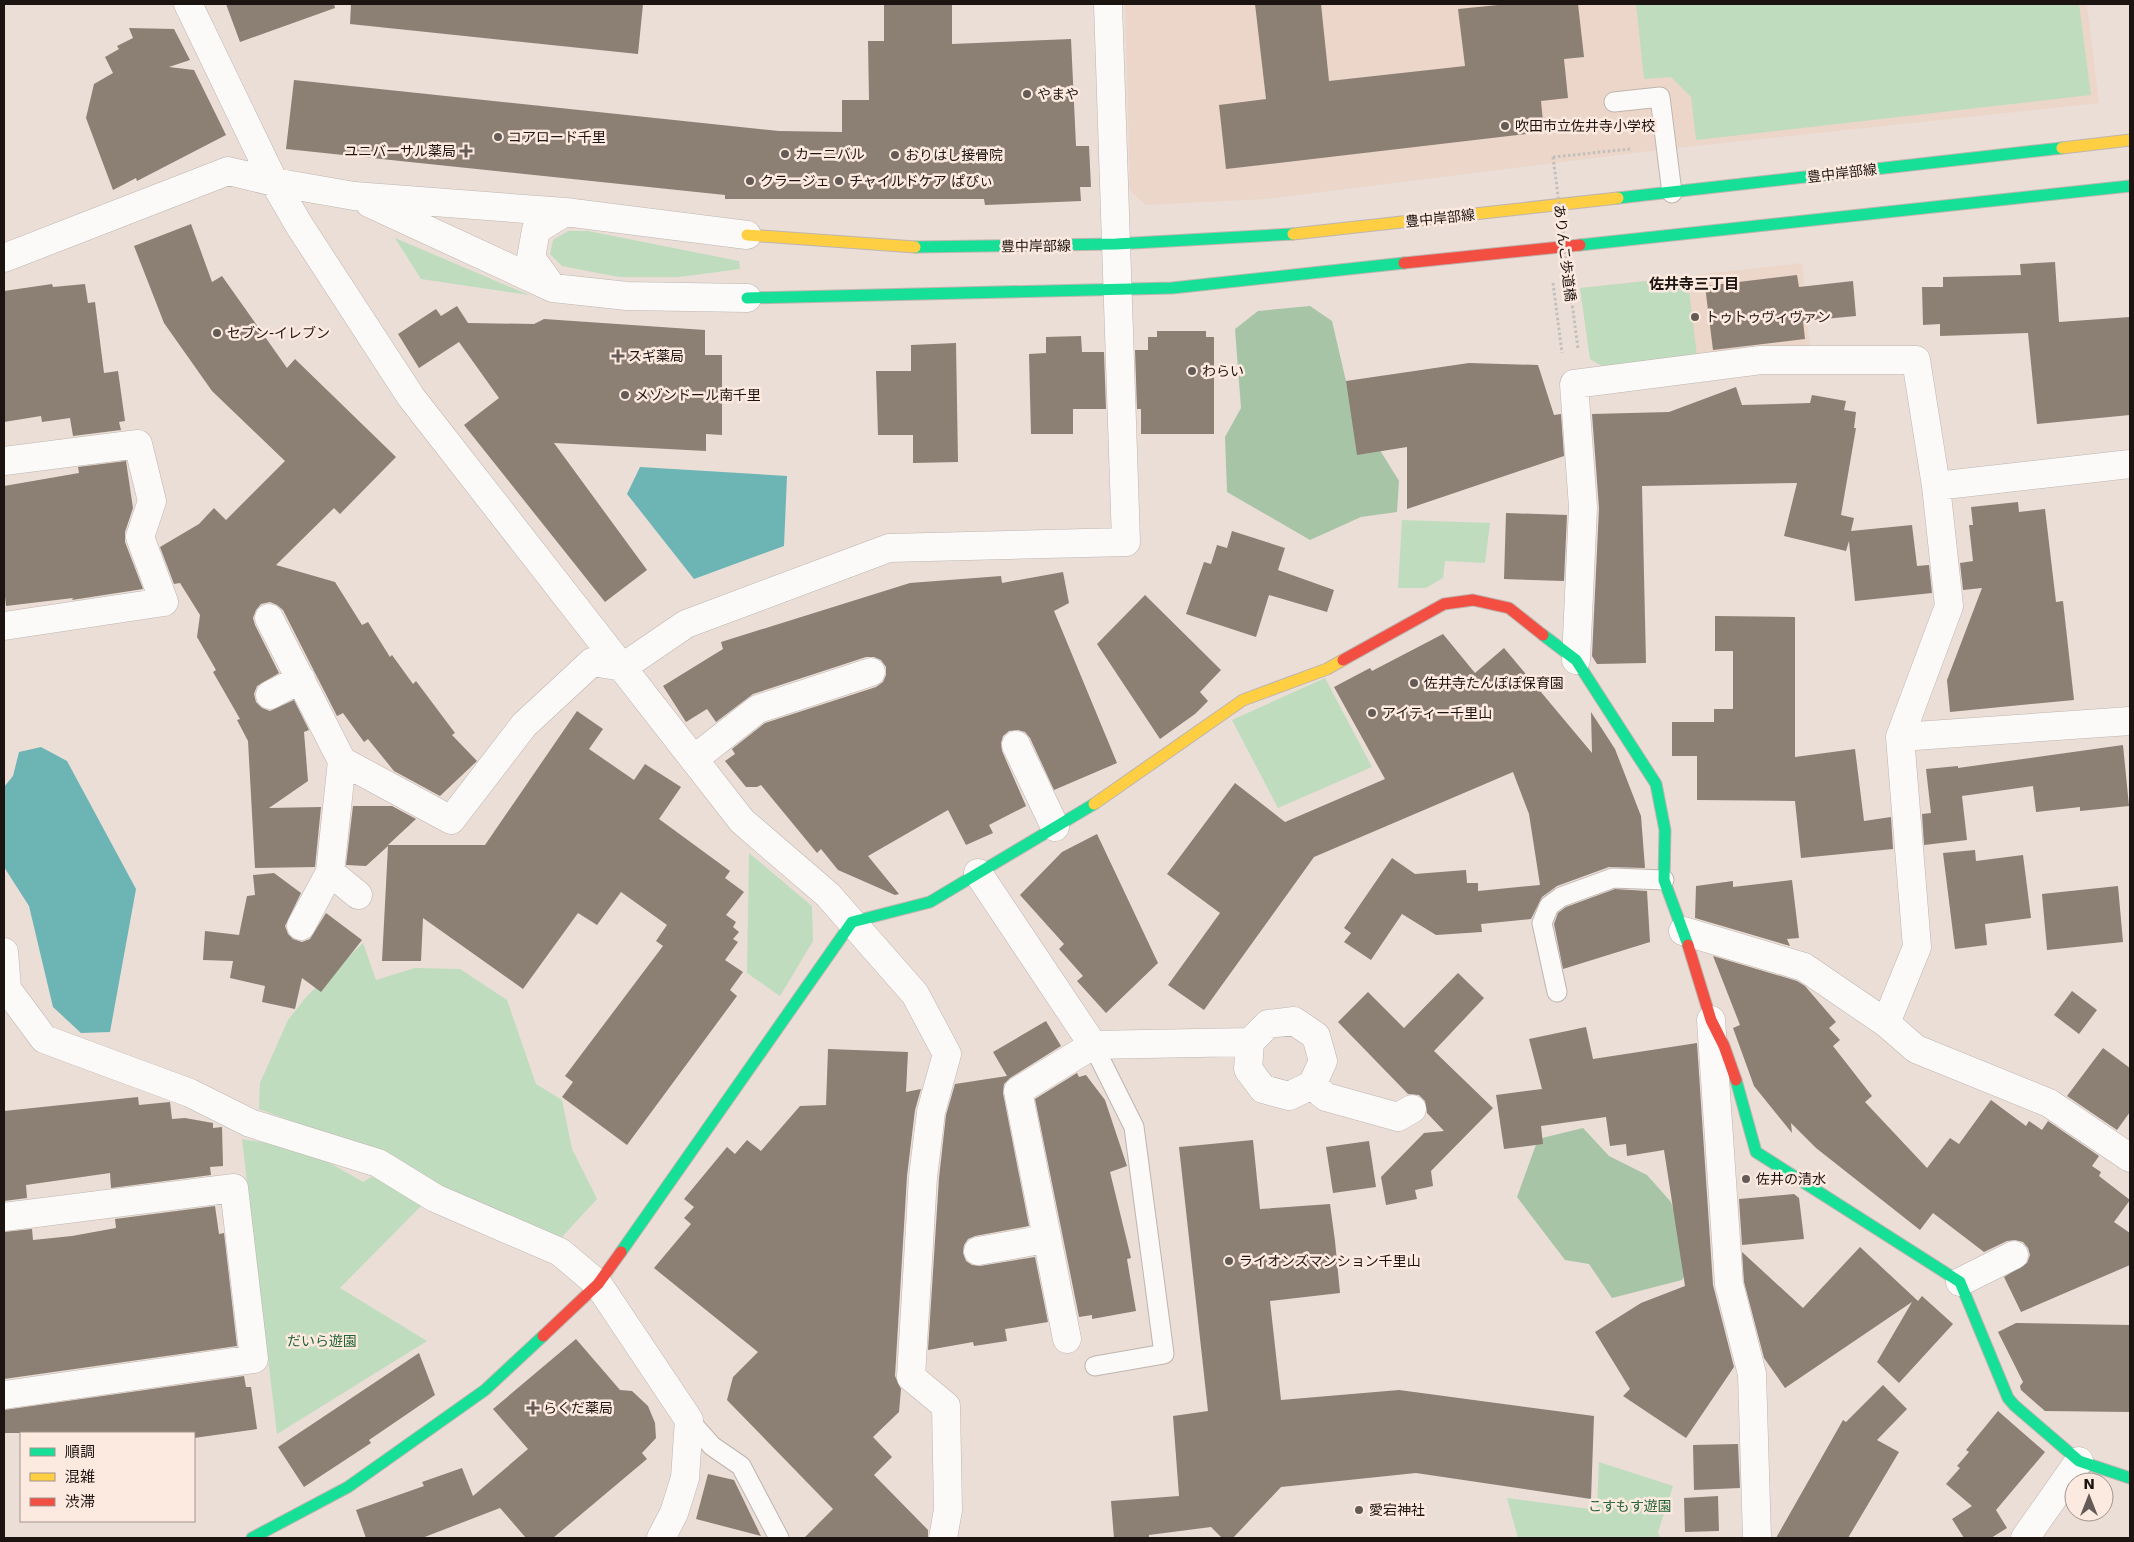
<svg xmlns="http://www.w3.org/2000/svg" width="2134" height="1542" viewBox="0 0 2134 1542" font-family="'DejaVu Sans','Noto Sans JP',sans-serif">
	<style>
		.built { fill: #ecd6c9 }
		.green { fill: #bfdcbe }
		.forest { fill: #a7c4a7 }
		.water { fill: #6db4b5 }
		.building { fill: #8c7f74 }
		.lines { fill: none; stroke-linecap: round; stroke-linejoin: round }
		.lane-casing { stroke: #beb5af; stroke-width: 21 }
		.street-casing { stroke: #beb5af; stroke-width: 29 }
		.fast-casing { stroke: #beb5af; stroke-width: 13 }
		.slow-casing { stroke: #beb5af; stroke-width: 13 }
		.jam-casing { stroke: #beb5af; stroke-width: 13 }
		.path { stroke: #c3bfbc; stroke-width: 3; stroke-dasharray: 2.5 2.5; stroke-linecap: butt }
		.lane { stroke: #fcfaf9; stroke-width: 19 }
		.street { stroke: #fcfaf9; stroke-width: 28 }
		.fast { stroke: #16e098; stroke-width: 11 }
		.slow { stroke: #ffcf43; stroke-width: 11 }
		.jam { stroke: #f24e42; stroke-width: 11 }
		.path-bridge { stroke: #c3bfbc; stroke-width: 3; stroke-dasharray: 2.5 2.5; stroke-linecap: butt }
		.poi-dot { fill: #645b56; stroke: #fce9df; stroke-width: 2 }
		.labels { text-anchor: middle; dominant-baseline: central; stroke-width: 5; stroke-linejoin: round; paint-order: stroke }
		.poi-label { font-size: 14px; fill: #1c1410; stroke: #fce9df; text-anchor: start }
		.street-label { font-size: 14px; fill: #1c1410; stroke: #fce9df }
		.park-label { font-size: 14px; fill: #206437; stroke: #fce9df }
		.neighbourhood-label { font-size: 15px; font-weight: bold; fill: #1c1410; stroke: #fce9df }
	</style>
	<rect width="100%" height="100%" fill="#eaded7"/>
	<path class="built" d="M1125,4H2087L2099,103L1667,149L1266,199L1146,205L1130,191Z
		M1802,263L1810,346L1759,348L1602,366L1590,359L1580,288Z"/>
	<path class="green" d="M1636,4H2079L2091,95L1696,140L1691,97L1671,77L1644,79Z
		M568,231H588L739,261L740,269L679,277H619L562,266L550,254L553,240Z
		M395,238L529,295L421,279Z
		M1665,279L1689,290L1697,356L1602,366L1590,359L1580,288Z
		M1402,520L1490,523L1485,563L1445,561L1443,578L1426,588H1398Z
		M1325,678L1372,767L1278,808L1232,720Z
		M749,853L812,906L813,941L780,996L747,973Z
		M363,943L376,980L415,968L460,969L507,1000L536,1084L562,1100L572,1149L597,1199L561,1238L498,1217L383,1155L259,1109L260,1083L288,1020L307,996Z
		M242,1139L305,1149L363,1182L375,1175L422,1205L340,1288L427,1341L277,1434Z
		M1599,1462L1673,1486L1658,1532L1660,1538H1518L1507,1498L1597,1510Z"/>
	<path class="forest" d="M1310,306L1332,321L1359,437L1375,442L1399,481L1397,512L1361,517L1310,540L1227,492L1225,437L1241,408L1235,329L1258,311Z
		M1583,1128L1609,1156L1647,1175L1671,1202L1691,1262L1682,1280L1612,1298L1589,1264L1565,1260L1517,1197L1538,1139Z"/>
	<path class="water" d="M640,467L787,476L784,546L694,579L627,494Z
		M41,747L67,761L136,889L110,1032L81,1033L53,1007L29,906L4,867V787L13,776L19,752Z"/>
	<path class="building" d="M226,4H334L335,8L240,42Z
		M351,4H643L638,54L350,24Z
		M884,4H952V44L1071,39L1076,146H1089L1091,187H1080L1081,201L985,205L984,199H725V195L286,149L294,80L779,131L842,132V100H869L868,41H884Z
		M1255,4H1321L1329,81L1465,66L1458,9L1508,4H1578L1584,57L1564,59L1568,98L1541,101L1544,132L1226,169L1219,105L1266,99Z
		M129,28L174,29L190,60L169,67L194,70L226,135L137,181L136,178L113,190L86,118L94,84L113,73L105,57L119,49L117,46L133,38Z
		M191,224L212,282L222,276L287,368L295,359L396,457L340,514L334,508L276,565L335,582L362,625L368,622L390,657L392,655L413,684L416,681L455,733L452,735L477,761L440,796L394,771L368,739L364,742L343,713L337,716L283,610L277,605L270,602L261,604L256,610L253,618L255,625L279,673L257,686L254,694L256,702L262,708L270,711L294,700L309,730L304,732L308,781L269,808L321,807L315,867L255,868L248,741L237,720L240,719L213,672L216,670L197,637L200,615L180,583L174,584L160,547L199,524L214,508L226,520L285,461L212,391L164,323L134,246Z
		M2055,262L2059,322L2130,317V415L2037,424L2028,333L1940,336V324L1923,325L1922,287H1943V277L2021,275L2020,264Z
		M1797,275L1799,287L1853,281L1856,316L1803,321L1805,339L1713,350L1705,286Z
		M52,284L53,287L85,284L88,303L95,302L104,373L118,371L125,421L119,422L121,430L73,436L70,418L42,422L41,416L4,422V291Z
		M457,306L468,323L534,324L544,319L705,330V355H722V435L706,434V451L554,443L647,570L605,602L464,425L499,398L459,342L419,368L398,334L436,309L441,316Z
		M1157,331H1206V337H1214V434H1141V409H1137L1135,350H1148V337H1157Z
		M1081,336L1082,352H1104L1106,409H1073V434H1031L1029,354L1046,353V337Z
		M956,343L958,462L913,463V435H878L876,371H911V345Z
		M1469,363L1538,365L1554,415L1561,414L1564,456L1407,509V447L1357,455L1346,381Z
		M1736,387L1742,405L1810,403L1812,395L1846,401L1844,410L1856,412L1854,428H1856L1841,515L1854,518L1851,531L1912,525L1917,566L1929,565L1932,593L1855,601L1849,541L1846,551L1784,536L1797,483L1642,486L1646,663L1597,664L1592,656L1599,508L1592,414L1669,412Z
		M126,461L133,508L125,532V542L143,589L72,600L73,598L6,606L4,587V486L79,473L78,467Z
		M2018,502L2019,512L2045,509L2056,602L2063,601L2074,700L1950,712L1947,680L1982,588L1963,590L1960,563L1973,561L1969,525H1973L1971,507Z
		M1506,513L1567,515L1564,581L1504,579Z
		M1232,531L1285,548L1278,570L1334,590L1327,612L1269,595L1256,637L1186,614L1204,562L1211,564L1217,545L1227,548Z
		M1063,572L1069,603L1054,611L1117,763L1054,790L1030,738L1025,732L1018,730L1009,731L1003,736L1001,743L1002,751L1026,806L989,825L993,833L966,845L948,810L868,856L899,894L895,895L838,870L821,849L817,853L761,785L757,787H746L725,761L735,754L732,749L765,723L876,687L883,682L886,675V667L881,660L874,657H866L753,694L716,722L707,709L686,722L663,686L723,649L721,642L910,583L1001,576L1002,583Z
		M1145,595L1221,670L1200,692L1208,701L1195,714L1160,739L1097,644Z
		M1715,616L1795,617V757L1855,749L1864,821L1891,817L1893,849L1801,858L1795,801L1697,800V756H1672V722H1714V709H1733V651H1715Z
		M1443,634L1475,673L1504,648L1592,753L1591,712L1615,749L1641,816L1645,868L1609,867L1557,886L1542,897L1531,919L1481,924L1482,932L1436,935L1402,914L1371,960L1344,942L1351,933L1344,928L1392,858L1415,874L1466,870L1467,883H1478V891L1540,885L1529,814L1513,772L1314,857L1204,1010L1168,985L1220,913L1167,874L1235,783L1285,822L1385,779L1334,687L1370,668L1372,671Z
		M577,711L603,729L589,749L634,780L645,764L681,787L659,819L730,871L725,878L744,892L726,915L736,922L733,927L739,932L733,939L738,942L725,960L743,972L730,990L737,996L627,1145L562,1097L573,1082L565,1076L663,946L656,941L667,925L621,892L597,925L578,913L523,989L423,918L421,961H382L388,846L366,866L346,865L353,806H392L416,819L388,845H485Z
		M2123,745L2129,806L2080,811V807L2036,812L2033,786L1962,796L1967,840L1924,845L1922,814L1931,813L1926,769L1958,766V768Z
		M1097,834L1158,963L1106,1013L1077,981L1083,976L1059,949L1064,944L1020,895L1062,852Z
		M1975,850L1976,861L2023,855L2031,918L1985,924L1987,945L1955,949L1943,853Z
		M274,873L301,893L285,926L288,934L293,939L302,942L310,939L326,913L362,940L321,992L302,978L295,1009L262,1002L265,986L230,978L233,961L203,960L205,931L239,935L247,896L255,895L253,875Z
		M1792,880L1799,938L1787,939L1790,946L1695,918L1696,886L1733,881V887Z
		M2118,886L2123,942L2047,950L2042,894Z
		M1615,889L1647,891L1650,942L1563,969L1554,924L1558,913L1566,907Z
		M1713,956L1797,981L1805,986L1836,1022L1829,1028L1840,1040L1833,1046L1872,1096L1865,1102L1927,1168L1950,1138L1959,1144L1991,1100L2026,1126L2029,1121L2042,1130L2048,1121L2099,1156L2092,1166L2101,1172L2099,1176L2130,1200L2114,1222L2130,1233V1265L2021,1312L2004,1277L2027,1263L2030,1255L2028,1248L2023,1242L2015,1240L2007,1241L1984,1252L1933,1213L1920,1230L1816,1148L1791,1123L1792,1133L1754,1086L1733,1028L1740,1025Z
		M1458,973L1484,998L1434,1051L1493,1108L1431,1171L1433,1186L1415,1190L1417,1199L1386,1205L1381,1177L1424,1133L1444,1131L1427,1113L1425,1101L1419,1095L1408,1094L1338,1022L1368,992L1404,1028Z
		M2072,991L2097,1010L2079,1034L2054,1015Z
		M1046,1021L1061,1046L1010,1078L1004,1084L1003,1093L1029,1226L975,1236L968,1239L964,1245L963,1253L966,1261L972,1265L980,1266L1035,1257L1048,1322L1005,1329L1007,1341L974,1346L973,1342L928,1350L939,1178L946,1115L955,1084L1007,1076L993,1052Z
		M1586,1027L1593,1059L1697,1043L1713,1285L1734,1367L1686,1438L1623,1396L1630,1389L1595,1332L1641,1303L1685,1286L1664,1150L1627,1156L1626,1144L1610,1146L1606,1117L1541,1126L1543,1144L1504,1149L1496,1095L1542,1089L1529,1039Z
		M2103,1048L2130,1068V1112L2117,1130L2067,1096Z
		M828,1049L908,1052L906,1092L921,1089L915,1110L907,1176L895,1376L901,1389L899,1412L873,1437L892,1457L874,1475L928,1530V1538H804L833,1509L727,1400L733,1377L758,1352L654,1268L691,1224L684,1218L694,1207L684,1199L727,1147L735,1154L747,1140L761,1151L800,1106L826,1105Z
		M1077,1073L1079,1077L1086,1075L1105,1100L1127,1166L1110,1172L1131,1258L1127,1259L1136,1311L1092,1319V1315L1079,1317L1035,1099Z
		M138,1097L139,1105L170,1102L172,1119L185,1118L213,1123V1128L222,1127L223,1166L210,1167L211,1175L111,1188L110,1173L26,1185L27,1198L4,1201V1111Z
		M1253,1140L1260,1209L1330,1204L1335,1241L1340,1293L1270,1301L1281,1400L1399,1390L1594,1416L1591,1499L1416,1473L1281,1487L1233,1538H1222L1211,1527L1149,1535V1538H1114L1111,1501L1179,1496L1173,1416L1208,1411L1179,1147Z
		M1369,1141L1376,1187L1333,1193L1326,1147Z
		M1794,1194L1799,1198L1804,1239L1742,1245L1739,1199Z
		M215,1206L219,1234L224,1233L237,1346L4,1379V1232L32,1229L33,1240L72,1236L116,1228L115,1219Z
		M1860,1247L1918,1301L1922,1296L1953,1324L1899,1383L1877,1362L1912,1302L1785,1388L1764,1358L1744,1282L1742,1252L1803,1308Z
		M2016,1323L2130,1325V1412L2045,1411L2021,1390L2020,1386L2023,1382L1998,1332Z
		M576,1339L620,1390L632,1391L648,1406L655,1423L656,1438L642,1453L647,1459L553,1538H526L500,1508L422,1538H366L356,1510L424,1486L422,1482L462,1468L473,1496L528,1449L493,1409Z
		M419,1353L435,1395L369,1440L371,1443L304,1487L278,1447Z
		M244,1376L246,1387H251L257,1429L194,1438V1433H4V1410Z
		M1883,1385L1907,1409L1877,1440L1899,1452L1848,1538H1776L1843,1420L1846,1422Z
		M1998,1411L2045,1452L1996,1510L2007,1528L1991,1538H1964L1952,1519L1972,1506L1946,1484L1960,1468L1957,1466L1969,1452L1966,1450Z
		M1738,1444L1740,1488L1694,1490L1693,1445Z
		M708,1474L734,1480L761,1536L696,1519Z
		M1718,1496L1719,1531L1685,1532L1684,1498Z"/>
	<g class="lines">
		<defs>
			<path id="lane" d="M1614,102L1660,97L1672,193
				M1557,992L1542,923L1549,906L1561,897L1613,878L1664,880
				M1093,1045L1134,1127L1164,1354L1095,1366
				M689,1420L712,1446L741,1466L779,1538"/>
			<path id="street" d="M188,4L274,182L299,225L411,397L742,821L828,895L915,994L947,1054L931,1112L923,1177L911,1377L946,1406L948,1510L943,1538
				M369,203L553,288L627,296L747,298
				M4,258L228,171L274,182L354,196L565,212L747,235
				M552,287L531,258L536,230L565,212
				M4,461L138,444L152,501L140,537L164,602L4,626
				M1936,486L2130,464
				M269,618L342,761L330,872L301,926
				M1576,660L1583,507L1574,384L1761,360H1916L1936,486L1949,606L1900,737L1917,947L1886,1023
				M270,695L301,679
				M1900,737L2130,721
				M1016,745L1055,827
				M694,759L758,709L871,672
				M342,761L451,820L524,725L592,662L623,667L686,624L889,548L1126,542L1108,4
				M330,872L358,895
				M978,873L1093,1045
				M1683,931L1804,967L1886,1023L1916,1049L2049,1103L2130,1158
				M4,952L7,989L44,1039L190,1093L250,1123L378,1163L435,1198L560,1252L598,1284L689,1420L685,1478L674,1513L661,1538
				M1711,1020L1729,1284L1752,1374L1757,1538
				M1312,1085L1326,1097L1398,1117L1412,1109
				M4,1217L234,1188L254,1359L4,1395
				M978,1251L1046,1239
				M1960,1282L2014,1255
				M1067,1339L1018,1091L1093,1045L1250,1042L1268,1024L1294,1021L1316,1036L1323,1061L1312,1085L1289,1096L1263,1089L1248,1069L1250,1042
				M2025,1538L2079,1461"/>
			<path id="fast" d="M1618,198L2062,148
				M1580,245L2130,186
				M915,247L1116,244L1293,234
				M747,298L1172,288L1404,263
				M1543,635L1576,660L1656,784L1665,830L1664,880L1688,945
				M1736,1080L1756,1152L1960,1282L2008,1398L2014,1405L2079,1461L2130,1478
				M621,1252L852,922L930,902L1094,804
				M252,1538L348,1487L485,1390L543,1336"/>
			<path id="slow" d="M2062,148L2130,140
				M1293,234L1618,198
				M747,235L915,247
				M1094,804L1243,700L1327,669L1343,660"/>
			<path id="jam" d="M1404,263L1580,245
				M1343,660L1444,604L1473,600L1509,608L1543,635
				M1688,945L1711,1020L1724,1046L1736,1080
				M543,1336L598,1284L621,1252"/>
		</defs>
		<use href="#lane" class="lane-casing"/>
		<use href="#street" class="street-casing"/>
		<use href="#fast" class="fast-casing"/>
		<use href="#slow" class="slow-casing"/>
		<use href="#jam" class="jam-casing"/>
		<path class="path" d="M1553,157L1630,149
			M1553,283L1562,353"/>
		<use href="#lane" class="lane"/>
		<use href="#street" class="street"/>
		<use href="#fast" class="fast"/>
		<use href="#slow" class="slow"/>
		<use href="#jam" class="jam"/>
		<path class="path-bridge" d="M1553,157L1578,349"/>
	</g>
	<g class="poi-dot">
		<circle cx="1027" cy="94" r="5"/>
		<circle cx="1505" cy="126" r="5"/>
		<circle cx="498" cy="137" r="5"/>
		<path d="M463.5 143.5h5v5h5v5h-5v5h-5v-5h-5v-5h5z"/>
		<circle cx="785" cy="154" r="5"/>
		<circle cx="895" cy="155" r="5"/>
		<circle cx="750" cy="181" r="5"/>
		<circle cx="839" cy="181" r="5"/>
		<circle cx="1695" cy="317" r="5"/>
		<circle cx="217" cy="333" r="5"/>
		<path d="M615.5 348.5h5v5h5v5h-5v5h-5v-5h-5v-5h5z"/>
		<circle cx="1192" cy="371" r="5"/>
		<circle cx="625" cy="395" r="5"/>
		<circle cx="1414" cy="683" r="5"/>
		<circle cx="1372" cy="713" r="5"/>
		<circle cx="1746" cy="1179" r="5"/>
		<circle cx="1229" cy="1261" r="5"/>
		<path d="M530.5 1400.5h5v5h5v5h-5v5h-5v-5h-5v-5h5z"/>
		<circle cx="1359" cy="1510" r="5"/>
	</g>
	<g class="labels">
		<g class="poi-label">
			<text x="1037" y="94">やまや</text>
			<text x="1515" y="126">吹田市立佐井寺小学校</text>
			<text x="508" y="137">コアロード千里</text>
			<text x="456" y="151" text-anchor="end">ユニバーサル薬局</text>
			<text x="795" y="154">カーニバル</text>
			<text x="905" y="155">おりはし接骨院</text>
			<text x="760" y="181">クラージェ</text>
			<text x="849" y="181">チャイルドケア ぱぴぃ</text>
			<text x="1705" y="317">トゥトゥヴィヴァン</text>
			<text x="227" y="333">セブン-イレブン</text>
			<text x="628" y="356">スギ薬局</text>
			<text x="1202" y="371">わらい</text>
			<text x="635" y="395">メゾンドール南千里</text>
			<text x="1424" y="683">佐井寺たんぽぽ保育園</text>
			<text x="1382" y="713">アイティー千里山</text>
			<text x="1756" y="1179">佐井の清水</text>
			<text x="1239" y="1261">ライオンズマンション千里山</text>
			<text x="543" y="1408">らくだ薬局</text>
			<text x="1369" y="1510">愛宕神社</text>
		</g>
		<g class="street-label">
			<text transform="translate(1842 173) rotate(-7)">豊中岸部線</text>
			<text transform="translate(1440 218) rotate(-6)">豊中岸部線</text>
			<text transform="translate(1036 246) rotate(-1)">豊中岸部線</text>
			<text transform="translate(1565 253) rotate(83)">ありんこ歩道橋</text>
		</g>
		<g class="park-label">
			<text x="322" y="1341">だいら遊園</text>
			<text x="1630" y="1506">こすもす遊園</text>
		</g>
		<g class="neighbourhood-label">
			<text x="1694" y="284">佐井寺三丁目</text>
		</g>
	</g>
	<rect width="2134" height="1542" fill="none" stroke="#1c1410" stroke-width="10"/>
	<rect x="20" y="1432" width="175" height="90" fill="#fce9df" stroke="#a2948c"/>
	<rect x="30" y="1448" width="25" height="8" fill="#16e098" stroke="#a2948c"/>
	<text x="65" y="1457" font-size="15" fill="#1c1410">順調</text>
	<rect x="30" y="1473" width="25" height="8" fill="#ffcf43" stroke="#a2948c"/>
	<text x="65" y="1482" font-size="15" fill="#1c1410">混雑</text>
	<rect x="30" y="1498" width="25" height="8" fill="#f24e42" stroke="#a2948c"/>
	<text x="65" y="1507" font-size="15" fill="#1c1410">渋滞</text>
	<g transform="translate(2089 1497)"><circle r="24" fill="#fce9df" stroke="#a2948c"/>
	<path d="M0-4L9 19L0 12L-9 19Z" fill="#645b56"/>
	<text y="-8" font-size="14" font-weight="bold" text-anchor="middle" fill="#1c1410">N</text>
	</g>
</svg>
